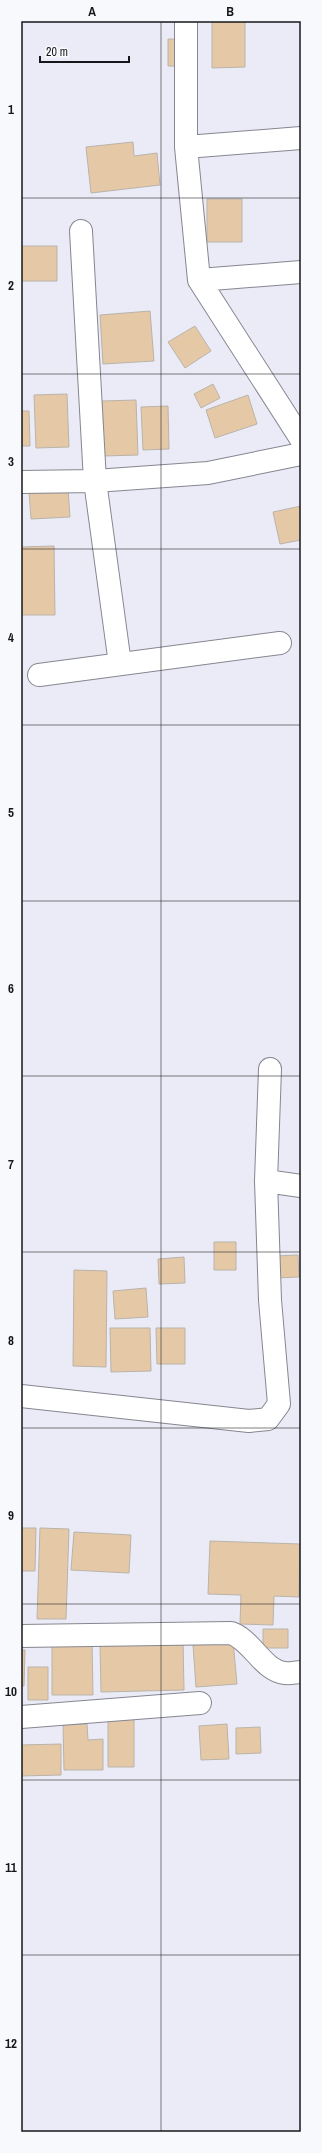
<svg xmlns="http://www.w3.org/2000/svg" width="322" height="2153" viewBox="0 0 322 2153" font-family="'Archivo Narrow',sans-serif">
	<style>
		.building { fill: #e5c9a7; stroke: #bab3aa }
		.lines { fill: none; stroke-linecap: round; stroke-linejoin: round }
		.minor-casing { stroke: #858690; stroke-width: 24 }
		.minor { stroke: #fff; stroke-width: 22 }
		.grid { fill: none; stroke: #17171b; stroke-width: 1; stroke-opacity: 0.55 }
		.neatline { fill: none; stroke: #17171b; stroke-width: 1.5 }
		.grid-label { font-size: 13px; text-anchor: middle; font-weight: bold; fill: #17171b }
	</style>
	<rect width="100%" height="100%" fill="#eaebf6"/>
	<path class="building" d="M212,21H245V67L212,68Z
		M168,39H183V66H168Z
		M133,142L134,156L157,153L160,185L91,193L86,147Z
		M207,199H242V242H207Z
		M21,246H57V281H21Z
		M150,311L154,361L103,364L100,315Z
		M195,326L211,351L185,368L168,342Z
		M213,384L220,398L201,408L194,394Z
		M67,394L69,447L36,448L34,395Z
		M248,395L257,424L215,438L206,410Z
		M136,400L138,455L104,456L102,401Z
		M168,406L169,449L143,450L141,407Z
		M21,411H29L30,446H21Z
		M68,488L70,517L31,519L29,491Z
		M301,506V540L280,544L273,512Z
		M54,546L55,615H21V547Z
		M214,1242H236V1270H214Z
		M298,1255L299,1277L276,1278L275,1256Z
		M184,1257L185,1283L159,1284L158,1259Z
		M74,1270L107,1271L106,1367L73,1366Z
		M146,1288L148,1317L115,1319L113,1291Z
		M110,1328H150L151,1371L111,1372Z
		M156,1328H185V1364H157Z
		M21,1528H36L35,1571H21Z
		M40,1528L69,1529L66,1619H37Z
		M74,1532L131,1535L129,1573L71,1570Z
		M210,1541L300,1544L299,1597L274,1596L273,1625L240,1624L241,1595L208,1594Z
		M263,1629H288V1648H263Z
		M183,1641L184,1690L101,1692L100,1643Z
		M233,1641L237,1684L196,1687L193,1645Z
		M92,1643L93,1695H52V1644Z
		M21,1650H25L24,1686H21Z
		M28,1667H48V1700H28Z
		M108,1718H134V1767H108Z
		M87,1724L88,1740L103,1739V1770H64L63,1725Z
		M227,1724L229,1759L201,1760L199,1726Z
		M260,1727L261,1753L236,1754V1728Z
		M61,1744V1775L21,1776V1745Z"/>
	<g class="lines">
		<defs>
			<path id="minor" d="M186,21V147L199,280L301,439
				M186,147L301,138
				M81,231L95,481L120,664
				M199,280L301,272
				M21,482L95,481L208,473L301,454
				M39,675L280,643
				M266,1181L301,1186
				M21,1396L249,1421L268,1419L279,1404L270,1300L266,1181L270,1069
				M21,1636L231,1633C252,1640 263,1671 285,1673C290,1674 296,1672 301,1672
				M21,1717L200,1703"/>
		</defs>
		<use href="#minor" class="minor-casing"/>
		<use href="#minor" class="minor"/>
	</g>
	<path class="grid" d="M161,21V2132M21,198H301M21,374H301M21,549H301M21,725H301M21,901H301M21,1076H301M21,1252H301M21,1428H301M21,1604H301M21,1780H301M21,1955H301"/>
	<rect width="322" height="2153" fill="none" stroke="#f8f9fd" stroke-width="44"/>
	<path d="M40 56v6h89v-6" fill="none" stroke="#17171b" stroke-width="2"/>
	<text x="46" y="56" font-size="12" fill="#17171b" stroke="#f8f9fd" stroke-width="3" paint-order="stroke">20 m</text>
	<rect x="22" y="22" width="278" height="2109" class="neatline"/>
	<g class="grid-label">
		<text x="92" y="16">A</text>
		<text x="230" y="16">B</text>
		<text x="11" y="114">1</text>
		<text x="11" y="290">2</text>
		<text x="11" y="466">3</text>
		<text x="11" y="642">4</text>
		<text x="11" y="817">5</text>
		<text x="11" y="993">6</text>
		<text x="11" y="1169">7</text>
		<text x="11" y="1345">8</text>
		<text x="11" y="1520">9</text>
		<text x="11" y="1696">10</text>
		<text x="11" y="1872">11</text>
		<text x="11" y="2048">12</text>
	</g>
</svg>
